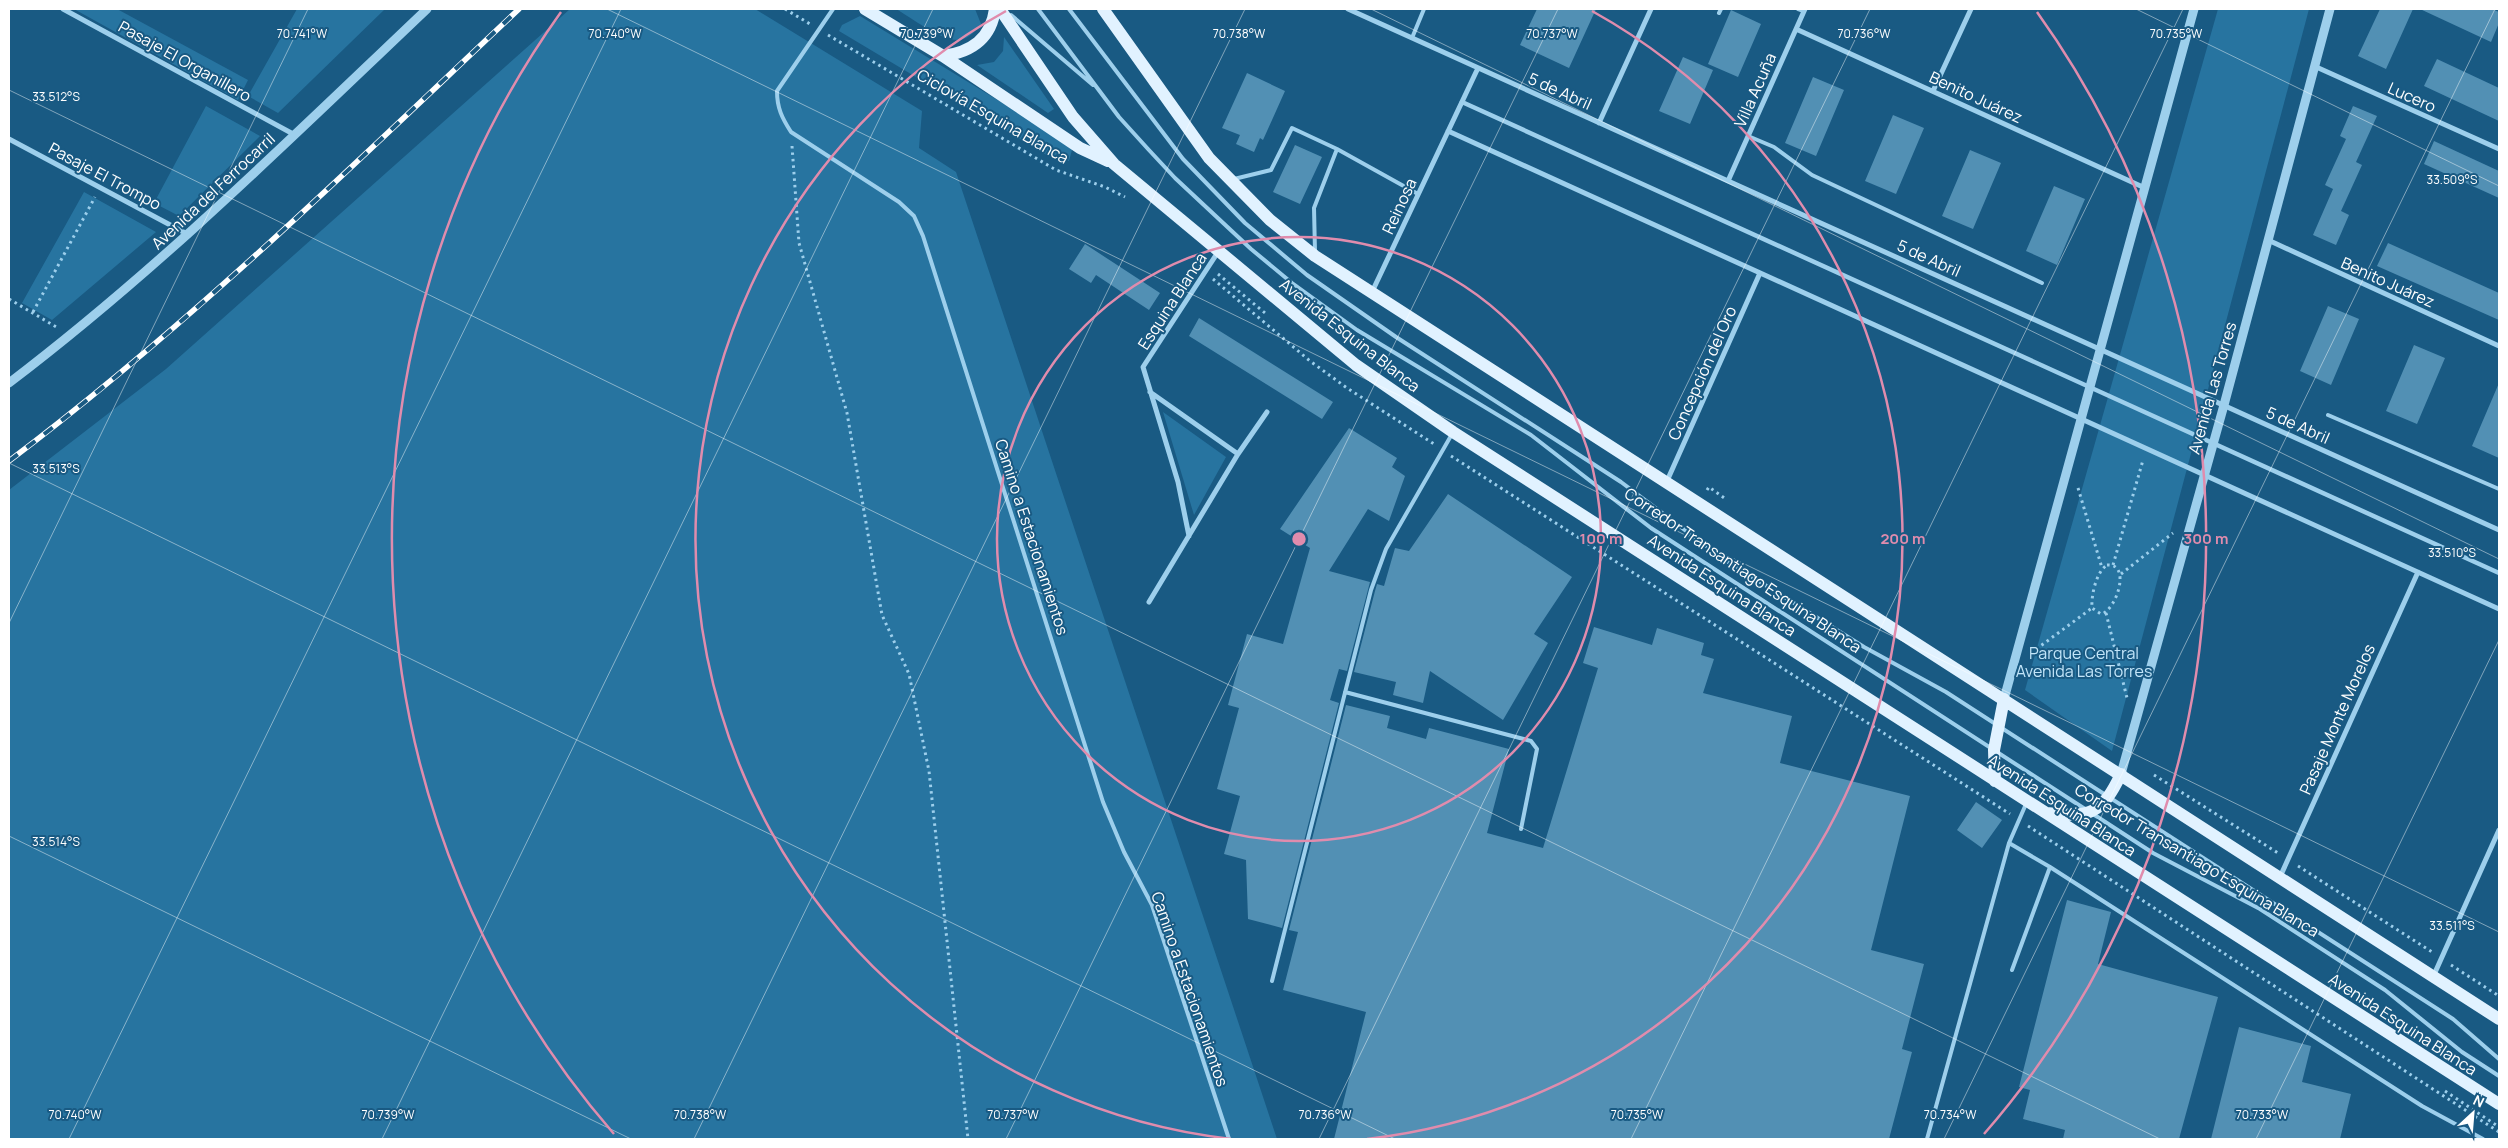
<svg xmlns="http://www.w3.org/2000/svg" width="2508" height="1148" viewBox="0 0 2508 1148" font-family="Manrope,sans-serif">
	<style>
		.green { fill: #2774a0 }
		.building { fill: #5290b4 }
		.lines { fill: none; stroke-linecap: round; stroke-linejoin: round }
		.path { stroke: #9dcfec; stroke-width: 3; stroke-dasharray: 2.5 4; stroke-linecap: butt }
		.service { stroke: #9dcfec; stroke-width: 4 }
		.pedestrian { stroke: #9dcfec; stroke-width: 4.5 }
		.minor { stroke: #9dcfec; stroke-width: 5 }
		.tertiary { stroke: #9dcfec; stroke-width: 9 }
		.primary { stroke: #e1f2ff; stroke-width: 12 }
		.rail-casing { stroke: #fff; stroke-width: 5.5 }
		.rail { stroke: #195a83; stroke-width: 4; stroke-dasharray: 11; stroke-linecap: butt }
		.ticks { fill: none; stroke: #fff; stroke-width: 1; stroke-opacity: 0.45 }
		.ring { fill: none; stroke: #e08cad; stroke-width: 2.5 }
		.labels { text-anchor: middle; dominant-baseline: central; stroke-width: 4; stroke-linejoin: round; paint-order: stroke }
		.street-label { font-size: 16px; fill: #fff; stroke: #195a83 }
		.park-label { font-size: 16px; fill: #c2e5f9; stroke: #195a83 }
		.ticks-label { font-size: 12px; text-anchor: middle; fill: #fff; stroke: #195a83; stroke-width: 4; stroke-linejoin: round; paint-order: stroke }
		.centre { fill: #e08cad; stroke: #195a83; stroke-width: 2.5 }
		.ring-label { font-size: 15px; text-anchor: middle; font-weight: bold; fill: #e08cad; stroke: #195a83; stroke-width: 4; stroke-linejoin: round; paint-order: stroke }
	</style>
	<rect width="100%" height="100%" fill="#195a83"/>
	<path class="green" d="M74,9H117L248,80L238,100Z
		M297,9H385L278,113L248,96Z
		M570,9H755L922,111L919,148L956,172L1277,1139H9V490L166,369Z
		M896,9H975L981,24C975,31 969,39 959,40C943,42 910,17 896,9Z
		M2218,9H2309L2112,751L2025,690Z
		M860,16L1073,146L1069,161L1048,156L839,31L842,25Z
		M1004,37L1054,109L1048,113L977,65L994,62L1003,51Z
		M206,106L260,136L179,216L154,203Z
		M84,192L156,232L52,320L22,303Z
		M1163,412L1226,457L1194,515Z"/>
	<path class="building" d="M1537,9H1596L1569,68L1520,45Z
		M2380,9H2413L2386,69L2358,56Z
		M2420,9H2492L2499,12V23L2491,42Z
		M1731,10L1761,24L1738,77L1708,64Z
		M1683,57L1713,70L1690,124L1659,111Z
		M2437,59L2499,88V121L2424,86Z
		M1247,73L1285,91L1263,140L1260,138L1254,152L1236,144L1240,135L1222,128Z
		M1813,77L1844,90L1816,156L1785,143Z
		M2353,106L2377,116L2356,162L2362,165L2341,211L2349,215L2336,245L2313,235L2333,189L2325,185L2346,139L2340,136Z
		M1893,115L1924,128L1896,194L1865,181Z
		M2434,141L2499,171V198L2424,164Z
		M1295,145L1322,157L1300,204L1273,192Z
		M1970,150L2001,163L1973,229L1942,216Z
		M2054,186L2085,199L2057,265L2026,251Z
		M2388,243L2499,293V320L2377,266Z
		M1085,244L1160,293L1149,310L1096,275L1091,283L1069,269Z
		M2328,306L2359,319L2331,385L2300,371Z
		M1199,318L1333,402L1322,419L1189,336Z
		M2414,345L2445,358L2417,424L2386,411Z
		M2499,383V458L2472,446Z
		M1349,428L1397,458L1392,467L1405,476L1389,521L1368,509L1329,571L1370,582L1347,671L1339,669L1330,700L1339,703L1282,928L1248,919L1246,860L1224,854L1240,796L1217,789L1239,708L1228,705L1247,634L1283,644L1310,548L1280,529Z
		M1448,494L1572,577L1534,634L1548,643L1503,720L1430,671L1423,703L1393,695L1396,682L1354,672L1375,591L1377,584L1384,586L1395,548L1409,551Z
		M1594,627L1652,645L1657,628L1704,643L1701,655L1714,659L1703,693L1792,716L1780,763L1910,796L1871,950L1924,964L1902,1049L1912,1052L1889,1139H1334L1366,1012L1283,990L1298,932L1289,930L1346,705L1390,716L1387,728L1426,739L1429,728L1509,749L1487,833L1543,848L1598,668L1583,663Z
		M1976,802L2002,820L1982,848L1957,830Z
		M2067,900L2111,912L2098,964L2218,997L2179,1139H2063L2065,1130L2023,1119L2030,1090L2019,1087Z
		M2239,1027L2311,1046L2302,1082L2351,1094L2340,1139H2211Z"/>
	<g class="lines">
		<path class="path" d="M785,9L810,24
			M828,35L1056,170L1105,187L1125,197
			M792,146L799,243L847,413L882,615L909,674L929,771L968,1139
			M1218,274L1265,313
			M1213,279L1310,361L1347,388L1434,444
			M9,299L58,328
			M33,312L95,197
			M1451,456L2010,814
			M2078,488L2102,568
			M1707,490L1709,487L1727,500
			M2107,565C2132,563 2116,611 2101,614L2092,608C2091,596 2096,572 2107,565Z
			M2113,565L2143,460
			M2121,574L2173,533
			M2106,613L2127,698
			M2031,653L2092,608
			M2154,775L2278,853
			M2028,826L2499,1132
			M2298,866L2432,952
			M2451,965L2499,996
			M2445,1091L2499,1127"/>
		<path class="service" d="M833,9L777,91C777,108 782,118 791,132L899,202L914,216L923,236L1103,802L1124,852L1152,905L1229,1139
			M1038,9L1119,117L1148,149L1175,178L1251,249L1292,283L1357,330L1531,435L1651,528L2085,809
			M1069,9L1183,159L1245,223L1307,275L1396,337L1621,482L1722,558L1864,647L1946,692L2453,1019L2499,1059
			M1798,9L1804,11
			M1719,13L1721,9
			M1011,15L1093,85
			M1412,38L1424,9
			M1748,136L1774,147L1812,175L2042,283
			M1234,179L1271,170L1292,128L1337,149
			M1315,252L1314,208L1337,149L1418,194
			M2328,415L2499,489
			M1345,692L1531,741L1537,749L1521,829
			M2093,814L2153,853L2260,909L2385,990L2462,1052L2499,1076
			M2009,843L2050,867L2422,1106L2483,1139
			M2012,970L2050,867
			M1272,981L1371,590L1386,549L1452,434
			M1927,1139L2009,843L2026,804"/>
		<path class="pedestrian" d="M1462,102L2499,573"/>
		<path class="minor" d="M63,9L295,135
			M1348,9L2499,530
			M1796,29L2145,188
			M2314,66L2499,149
			M1933,91L1971,9
			M1599,123L1651,9
			M1448,131L2499,609
			M9,139L189,235
			M1728,181L1805,9
			M2268,240L2499,346
			M1372,292L1478,68
			M1150,392L1238,454
			M1667,481L1760,273
			M1189,536L1178,482L1143,367L1218,252
			M1149,602L1238,454L1267,412
			M2280,877L2418,572
			M2433,977L2499,830"/>
		<path class="tertiary" d="M9,383C159,269 291,138 427,9
			M2004,699L2194,9
			M2121,774L2224,405L2330,9"/>
		<path class="primary" d="M865,9L943,56L1080,148L1108,161
			M1000,9L1073,117L1114,164L1356,365L1453,432L2499,1104
			M1103,9L1209,158L1270,220L1315,256L2499,1019
			M943,56C971,52 991,39 995,9
			M1995,781L1994,750L2004,699
			M2047,813C2090,818 2102,814 2121,774"/>
		<defs>
			<path id="rail" d="M9,461C191,324 353,165 519,9"/>
		</defs>
		<use href="#rail" class="rail-casing"/>
		<use href="#rail" class="rail"/>
	</g>
	<path class="ticks" d="M607,9L2499,932M1371,9L2499,559M2136,9L2499,186M9,90L2160,1139M9,463L1395,1139M9,623L308,9M9,836L631,1139M69,1139L621,9M382,1139L933,9M694,1139L1245,9M1006,1139L1558,9M1319,1139L1870,9M1631,1139L2183,9M1944,1139L2495,9M2256,1139L2499,640"/>
	<g class="ring">
		<circle cx="1299" cy="539" r="302"/>
		<path d="M1231 1139A604 604 0 0 1 1006 11M1592 11A604 604 0 0 1 1367 1139"/>
		<path d="M614 1134A907 907 0 0 1 561 12M2037 12A907 907 0 0 1 1984 1134"/>
	</g>
	<g class="labels">
		<g class="street-label">
			<text transform="translate(185 61) rotate(29)">Pasaje El Organillero</text>
			<text transform="translate(1755 90) rotate(-66)">Villa Acuña</text>
			<text transform="translate(1560 91) rotate(24)">5 de Abril</text>
			<text transform="translate(1976 97) rotate(25)">Benito Juárez</text>
			<text transform="translate(2412 97) rotate(24)">Lucero</text>
			<text transform="translate(993 116) rotate(30)">Ciclovía Esquina Blanca</text>
			<text transform="translate(105 176) rotate(28)">Pasaje El Trompo</text>
			<text transform="translate(213 191) rotate(-43)">Avenida del Ferrocarril</text>
			<text transform="translate(1399 206) rotate(-65)">Reinosa</text>
			<text transform="translate(1929 258) rotate(24)">5 de Abril</text>
			<text transform="translate(2388 282) rotate(24)">Benito Juárez</text>
			<text transform="translate(1172 301) rotate(-57)">Esquina Blanca</text>
			<text transform="translate(1350 335) rotate(38)">Avenida Esquina Blanca</text>
			<text transform="translate(1702 373) rotate(-66)">Concepción del Oro</text>
			<text transform="translate(2212 388) rotate(-74)">Avenida Las Torres</text>
			<text transform="translate(2298 425) rotate(24)">5 de Abril</text>
			<text transform="translate(1032 537) rotate(72)">Camino a Estacionamientos</text>
			<text transform="translate(1743 570) rotate(34)">Corredor Transantiago Esquina Blanca</text>
			<text transform="translate(1722 585) rotate(33)">Avenida Esquina Blanca</text>
			<text transform="translate(2337 719) rotate(-66)">Pasaje Monte Morelos</text>
			<text transform="translate(2062 805) rotate(33)">Avenida Esquina Blanca</text>
			<text transform="translate(2197 860) rotate(31)">Corredor Transantiago Esquina Blanca</text>
			<text transform="translate(1190 989) rotate(71)">Camino a Estacionamientos</text>
			<text transform="translate(2403 1024) rotate(33)">Avenida Esquina Blanca</text>
		</g>
		<g class="park-label">
			<text x="2084" y="653">Parque Central<tspan x="2084" dy="18">Avenida Las Torres</tspan></text>
		</g>
	</g>
	<g class="ticks-label">
		<text x="302" y="38">70.741°W</text>
		<text x="615" y="38">70.740°W</text>
		<text x="927" y="38">70.739°W</text>
		<text x="1239" y="38">70.738°W</text>
		<text x="1552" y="38">70.737°W</text>
		<text x="1864" y="38">70.736°W</text>
		<text x="2176" y="38">70.735°W</text>
		<text x="56" y="101">33.512°S</text>
		<text x="2452" y="184">33.509°S</text>
		<text x="56" y="473">33.513°S</text>
		<text x="2452" y="557">33.510°S</text>
		<text x="56" y="846">33.514°S</text>
		<text x="2452" y="930">33.511°S</text>
		<text x="75" y="1119">70.740°W</text>
		<text x="388" y="1119">70.739°W</text>
		<text x="700" y="1119">70.738°W</text>
		<text x="1013" y="1119">70.737°W</text>
		<text x="1325" y="1119">70.736°W</text>
		<text x="1637" y="1119">70.735°W</text>
		<text x="1950" y="1119">70.734°W</text>
		<text x="2262" y="1119">70.733°W</text>
	</g>
	<circle cx="1299" cy="539" r="8" class="centre"/>
	<g class="ring-label">
		<text x="1601" y="544">100 m</text>
		<text x="1903" y="544">200 m</text>
		<text x="2206" y="544">300 m</text>
	</g>
	<rect width="2508" height="1148" fill="none" stroke="#ffffff" stroke-width="20"/>
	<g transform="translate(2473 1113) rotate(26)" stroke="#195a83" stroke-width="4" paint-order="stroke">
	<path d="M0-4L9 19L0 12L-9 19Z" fill="#ffffff"/>
	<text y="-8" font-size="14" font-weight="bold" text-anchor="middle" fill="#ffffff">N</text>
	</g>
</svg>
